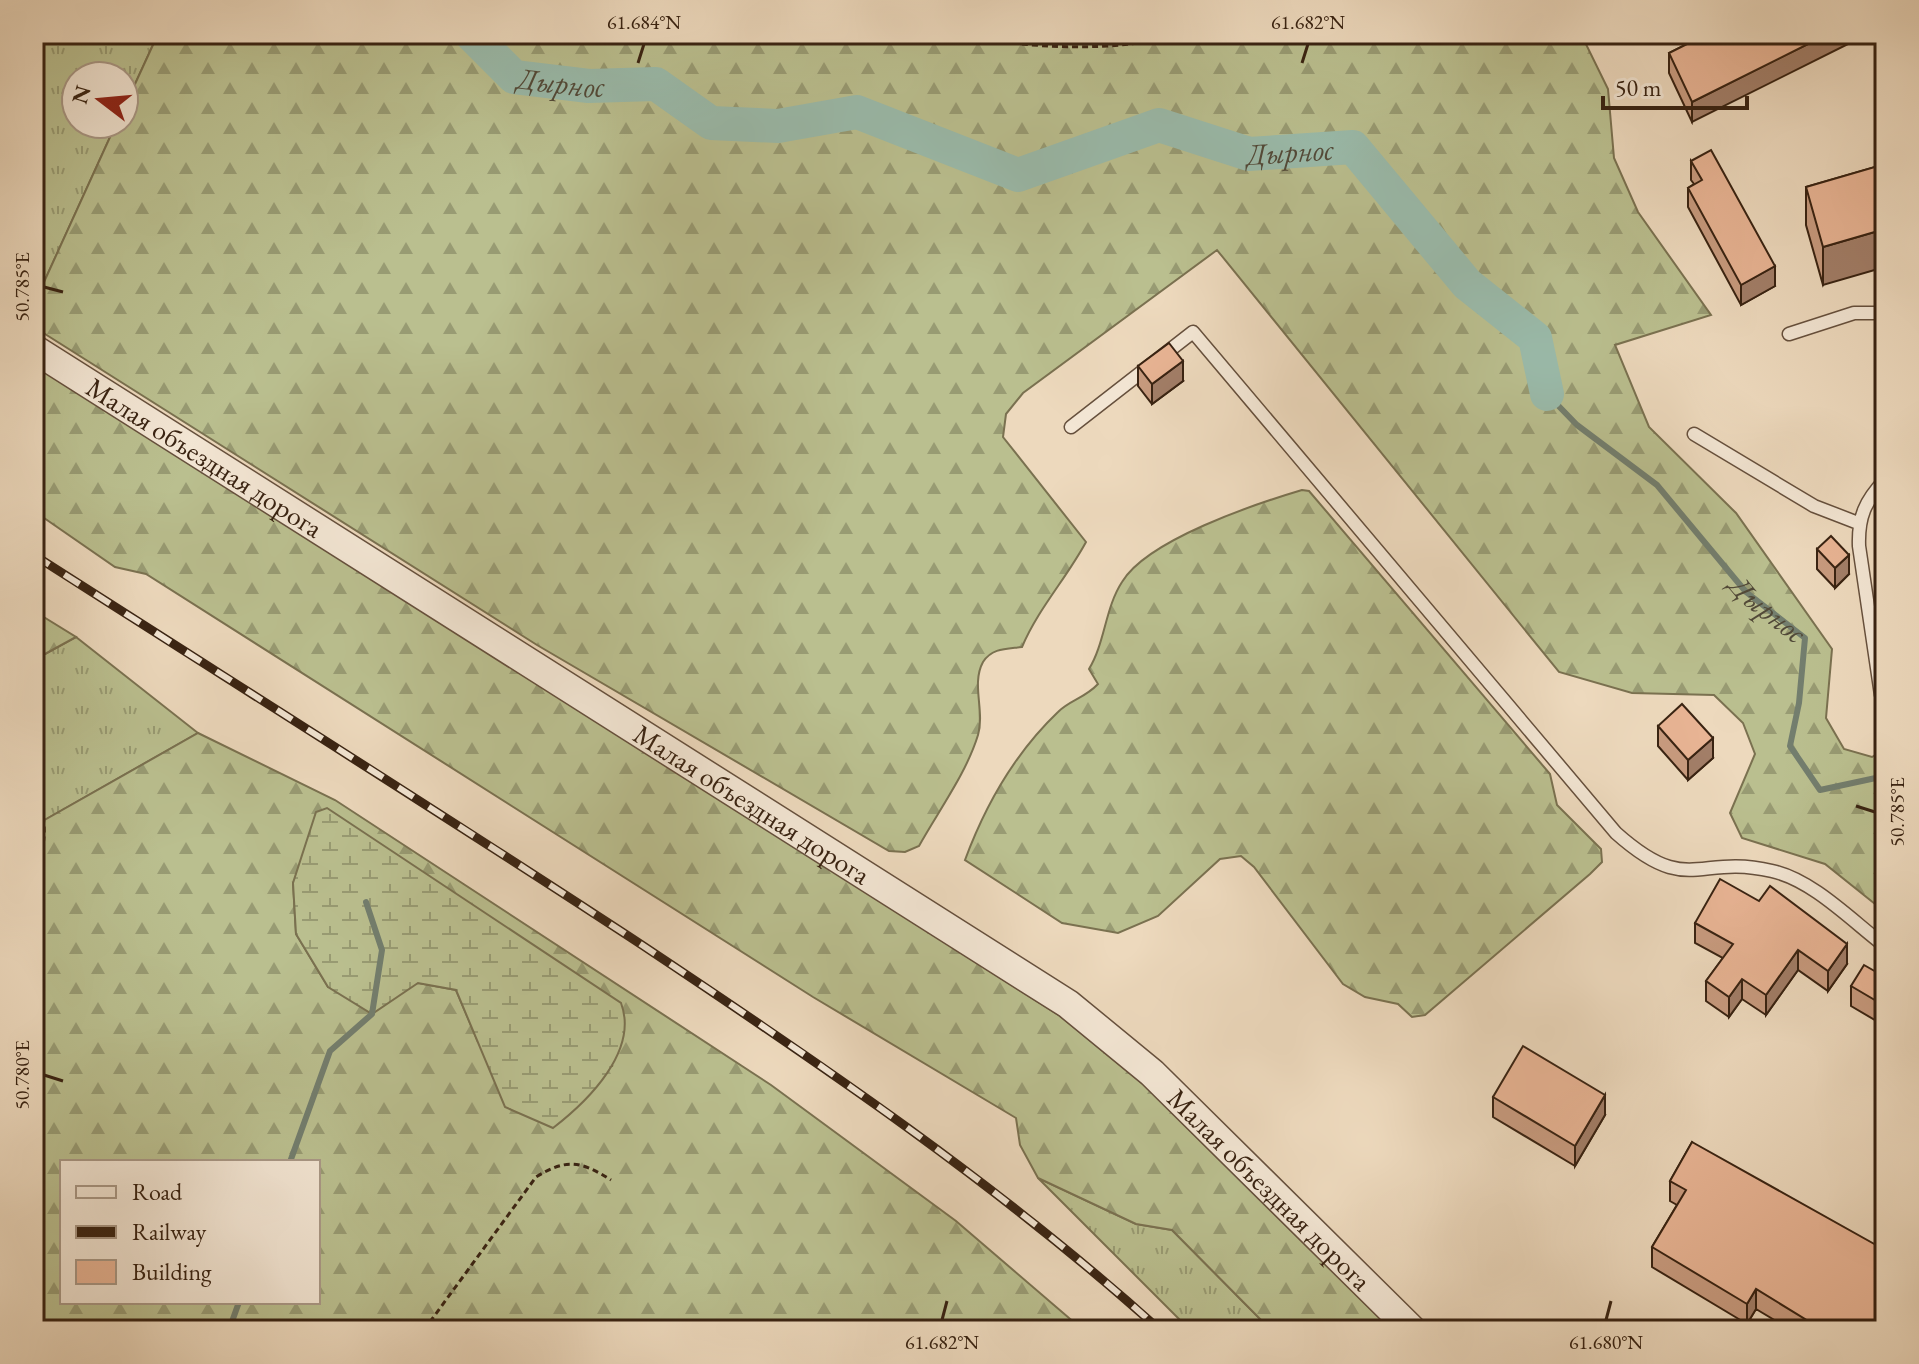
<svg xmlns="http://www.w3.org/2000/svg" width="1919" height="1364" viewBox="0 0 1919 1364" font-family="'EB Garamond',serif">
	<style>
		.grass { fill: url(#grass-tufts); stroke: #7a7150; stroke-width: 2 }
		.forest { fill: url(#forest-firs); stroke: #7a7150; stroke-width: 2; fill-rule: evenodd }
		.wetland { fill: url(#wetland-marsh); stroke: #7a7150; stroke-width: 2 }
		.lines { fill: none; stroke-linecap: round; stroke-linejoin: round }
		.stream { stroke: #737e6e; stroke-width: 6 }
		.river { stroke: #9abbab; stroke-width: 34 }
		.service-casing { stroke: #66503d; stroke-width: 15 }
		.tertiary-casing { stroke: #66503d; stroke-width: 31 }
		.path { stroke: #392312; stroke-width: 3; stroke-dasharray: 6 4; stroke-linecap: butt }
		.service { stroke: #f3e6d4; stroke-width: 12 }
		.tertiary { stroke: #f3e6d4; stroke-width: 28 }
		.rail-casing { stroke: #392312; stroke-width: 9 }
		.rail { stroke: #f3e6d4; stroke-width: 6; stroke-dasharray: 18; stroke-linecap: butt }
		.wall { fill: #c89b7f; stroke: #392312; stroke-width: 2 }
		.shaded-wall { fill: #a27e68; stroke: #392312; stroke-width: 2 }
		.building { fill: #e8b494; stroke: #392312; stroke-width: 2 }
		.ticks { fill: none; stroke: #392312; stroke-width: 3 }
		.labels { text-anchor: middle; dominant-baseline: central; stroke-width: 8; stroke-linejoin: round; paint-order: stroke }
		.street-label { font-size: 28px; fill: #392312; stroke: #f3e6d4 }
		.water-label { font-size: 30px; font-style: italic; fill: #514938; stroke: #f3e6d4 }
		.neatline { fill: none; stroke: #392312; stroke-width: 3 }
		.ticks-label { font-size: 20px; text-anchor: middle; fill: #392312 }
	</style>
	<defs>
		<pattern id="grass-tufts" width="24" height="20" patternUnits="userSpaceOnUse" patternTransform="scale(2)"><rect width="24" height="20" fill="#babf8f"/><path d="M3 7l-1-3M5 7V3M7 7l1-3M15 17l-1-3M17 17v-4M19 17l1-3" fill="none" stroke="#989b73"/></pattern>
		<pattern id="forest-firs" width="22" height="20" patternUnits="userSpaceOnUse" patternTransform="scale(2)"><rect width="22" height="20" fill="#babf8f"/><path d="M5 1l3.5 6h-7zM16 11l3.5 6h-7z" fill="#989b73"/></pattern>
		<pattern id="wetland-marsh" width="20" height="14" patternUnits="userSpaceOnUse" patternTransform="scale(2)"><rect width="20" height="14" fill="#babf8f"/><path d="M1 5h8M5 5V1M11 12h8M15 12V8" fill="none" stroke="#989b73"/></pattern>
	</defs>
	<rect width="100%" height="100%" fill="#edd9bd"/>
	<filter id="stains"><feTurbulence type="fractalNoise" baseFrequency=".0025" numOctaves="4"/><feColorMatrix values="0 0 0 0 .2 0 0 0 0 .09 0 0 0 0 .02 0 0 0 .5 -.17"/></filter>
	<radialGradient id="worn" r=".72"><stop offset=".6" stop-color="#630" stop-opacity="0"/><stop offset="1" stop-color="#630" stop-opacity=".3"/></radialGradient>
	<path class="grass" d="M34,34H158L124,108V76H76V124H116L34,304Z
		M76,637L198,733L34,826V660Z
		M1038,1178L1136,1224L1172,1230L1271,1330H1190Z"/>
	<path class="forest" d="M158,34H1581L1608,89L1614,158L1638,212L1711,315L1615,345L1649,427L1736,513L1832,649L1826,718L1844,749L1872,757L1885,749V912L1825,864L1742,838L1730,813L1755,754L1743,723L1714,695L1632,693L1559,672L1217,250L1023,393L1006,414L1003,437L1086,542C1066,579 1038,609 1022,647C1006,649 992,648 983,662C971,684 985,711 978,735C966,774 939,810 919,846L905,852L889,851L537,645L34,327V304L116,124H124V108Z
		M34,361L1060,1016L1142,1083L1392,1330H1271L1172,1230L1136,1224L1038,1178L1020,1145L1016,1118L813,997L146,574L115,567L34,511Z
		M1302,490L1309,491L1550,774L1557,805L1601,849L1602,862L1590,874L1425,1015L1412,1017L1398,1004L1365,997L1343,984L1254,867L1241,856L1220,859L1158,916L1118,933L1062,923L965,860C985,806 1016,752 1058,712C1070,700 1085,698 1098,684L1089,669C1105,643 1105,608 1122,582C1147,540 1255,504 1302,490Z
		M34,611L76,637L34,660Z
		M198,733L335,800L771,1085L956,1221L1083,1330H34V826ZM293,883L613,1066L478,1042L456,990L418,983L328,987L296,934ZM62,1162H318V1302H62Z"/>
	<path class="wetland" d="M327,808L621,1003C639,1051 588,1101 553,1128L505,1107L456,990L418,983L372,1014L328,987L296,934L293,883L316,812Z"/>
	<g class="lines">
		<g class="stream">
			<path id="s1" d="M1547,394L1577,425L1657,485L1746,592L1805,638L1799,703L1790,746L1820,790L1885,776"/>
			<path d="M290,1162L330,1051L372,1014L382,950L366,902"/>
			<path d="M229,1330L239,1302"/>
		</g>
		<path class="river" id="s2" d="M471,34L514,77L589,86L656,84L711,123L778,126L857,112L1018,175L1159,125L1249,154L1353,147L1467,284L1535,338L1547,394"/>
		<defs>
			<path id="service" d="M1789,334L1854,313H1885
				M1071,427L1193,332L1616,833C1689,898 1697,853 1772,871C1813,880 1852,921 1885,946
				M1694,434L1814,506L1858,523
				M1881,695L1859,546C1858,517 1865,501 1885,480"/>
			<g id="tertiary">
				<path id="s3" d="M34,349L1068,1004L1152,1073L1412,1330"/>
			</g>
		</defs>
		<use href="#service" class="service-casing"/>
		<use href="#tertiary" class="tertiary-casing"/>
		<path class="path" d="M963,34C1020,49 1123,53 1178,34
			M34,788C49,821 46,845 34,879
			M424,1330L536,1177C567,1158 581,1161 611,1180"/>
		<use href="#service" class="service"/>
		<use href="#tertiary" class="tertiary"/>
		<defs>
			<path id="rail" d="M34,555C237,685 441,813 642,945C822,1065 999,1185 1160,1330"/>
		</defs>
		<use href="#rail" class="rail-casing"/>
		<use href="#rail" class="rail"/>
	</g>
	<path class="wall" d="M1707,34L1692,122L1669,73V53Z
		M1691,161L1775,286L1741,305L1688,207V188L1694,184L1691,180Z
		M1885,164L1823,285L1806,225V187Z
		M1138,366L1183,381L1152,404L1138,386Z
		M1817,549L1849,574L1835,588L1817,569Z
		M1658,726L1713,758L1688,780L1658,746Z
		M1695,923L1847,964L1828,991L1798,970L1766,1015L1742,999L1729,1017L1706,1001V981L1723,958L1695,943Z
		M1885,977V1026L1851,1006V986Z
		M1493,1097L1605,1115L1575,1166L1493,1117Z
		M1692,1142L1885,1330H1791L1756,1309L1747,1324L1652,1267V1247L1677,1205L1670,1201V1181Z"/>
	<path class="shaded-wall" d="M1828,34H1868L1692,122V102Z
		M1885,229V267L1823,285V247Z
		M1775,266V286L1741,305V285Z
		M1183,361V381L1152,404V384Z
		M1849,555V574L1835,588V568Z
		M1713,738V758L1688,780V760Z
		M1847,944V964L1828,991V971Z
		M1798,950V970L1766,1015V995Z
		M1742,979V999L1729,1017V997Z
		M1605,1095V1115L1575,1166V1146Z
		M1756,1289V1309L1747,1324V1304Z"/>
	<path class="building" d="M1707,34H1828L1692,102L1669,53Z
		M1711,150L1775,266L1741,285L1688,188L1702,180L1691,161Z
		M1885,164V229L1823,247L1806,187Z
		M1169,343L1183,361L1152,384L1138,366Z
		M1831,536L1849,555L1835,568L1817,549Z
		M1682,704L1713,738L1688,760L1658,726Z
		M1720,879L1759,901L1770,886L1847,944L1828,971L1798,950L1766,995L1742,979L1729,997L1706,981L1733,944L1695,923Z
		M1864,965L1885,977V1006L1851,986Z
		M1523,1046L1605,1095L1575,1146L1493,1097Z
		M1692,1142L1885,1250V1330H1823L1756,1289L1747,1304L1652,1247L1686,1190L1670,1181Z"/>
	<path class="ticks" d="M638,63L644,44M1302,63L1308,44M44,287L63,292M1856,806L1875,812M44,1075L63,1081M942,1320L947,1301M1606,1320L1611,1301"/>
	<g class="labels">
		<g class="street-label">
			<text stroke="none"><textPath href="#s3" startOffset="202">Малая объездная дорога</textPath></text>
			<text stroke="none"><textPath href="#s3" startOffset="850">Малая объездная дорога</textPath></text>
			<text stroke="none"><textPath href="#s3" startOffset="1498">Малая объездная дорога</textPath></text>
		</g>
		<g class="water-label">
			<text stroke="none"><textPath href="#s2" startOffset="108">Дырнос</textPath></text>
			<text stroke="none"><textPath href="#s2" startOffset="876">Дырнос</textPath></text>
			<text stroke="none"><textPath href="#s1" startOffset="310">Дырнос</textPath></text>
		</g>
	</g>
	<rect width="1919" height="1364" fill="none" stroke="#edd9bd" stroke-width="88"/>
	<rect x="60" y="1160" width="260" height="144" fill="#f3e6d4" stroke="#a99886" stroke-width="2"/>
	<rect x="76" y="1186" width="40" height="12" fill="#f3e6d4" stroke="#a99886" stroke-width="2"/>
	<text x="132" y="1200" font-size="24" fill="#392312">Road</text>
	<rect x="76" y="1226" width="40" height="12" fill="#392312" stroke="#a99886" stroke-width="2"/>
	<text x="132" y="1240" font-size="24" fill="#392312">Railway</text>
	<rect x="76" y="1260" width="40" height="24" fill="#e8b494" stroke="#a99886" stroke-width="2"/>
	<text x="132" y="1280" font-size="24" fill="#392312">Building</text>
	<g transform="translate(100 100) rotate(286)"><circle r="38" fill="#f3e6d4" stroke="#a99886" stroke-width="2"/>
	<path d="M0-6L14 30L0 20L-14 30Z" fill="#8f2418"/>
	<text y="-12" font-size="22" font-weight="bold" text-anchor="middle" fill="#392312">N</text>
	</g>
	<path d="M1603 96v12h144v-12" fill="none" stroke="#392312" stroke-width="4"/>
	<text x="1615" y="96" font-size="24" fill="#392312" stroke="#f3e6d4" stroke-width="6" paint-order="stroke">50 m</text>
	<rect x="44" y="44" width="1831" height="1276" class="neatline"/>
	<g class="ticks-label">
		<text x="644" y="29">61.684°N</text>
		<text x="1308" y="29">61.682°N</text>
		<text transform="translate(22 287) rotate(-90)" y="7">50.785°E</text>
		<text transform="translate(1897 812) rotate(-90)" y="7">50.785°E</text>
		<text transform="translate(22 1075) rotate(-90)" y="7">50.780°E</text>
		<text x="942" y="1349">61.682°N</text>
		<text x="1606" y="1349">61.680°N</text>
	</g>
	<rect width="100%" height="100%" filter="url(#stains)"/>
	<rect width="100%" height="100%" fill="url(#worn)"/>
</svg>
